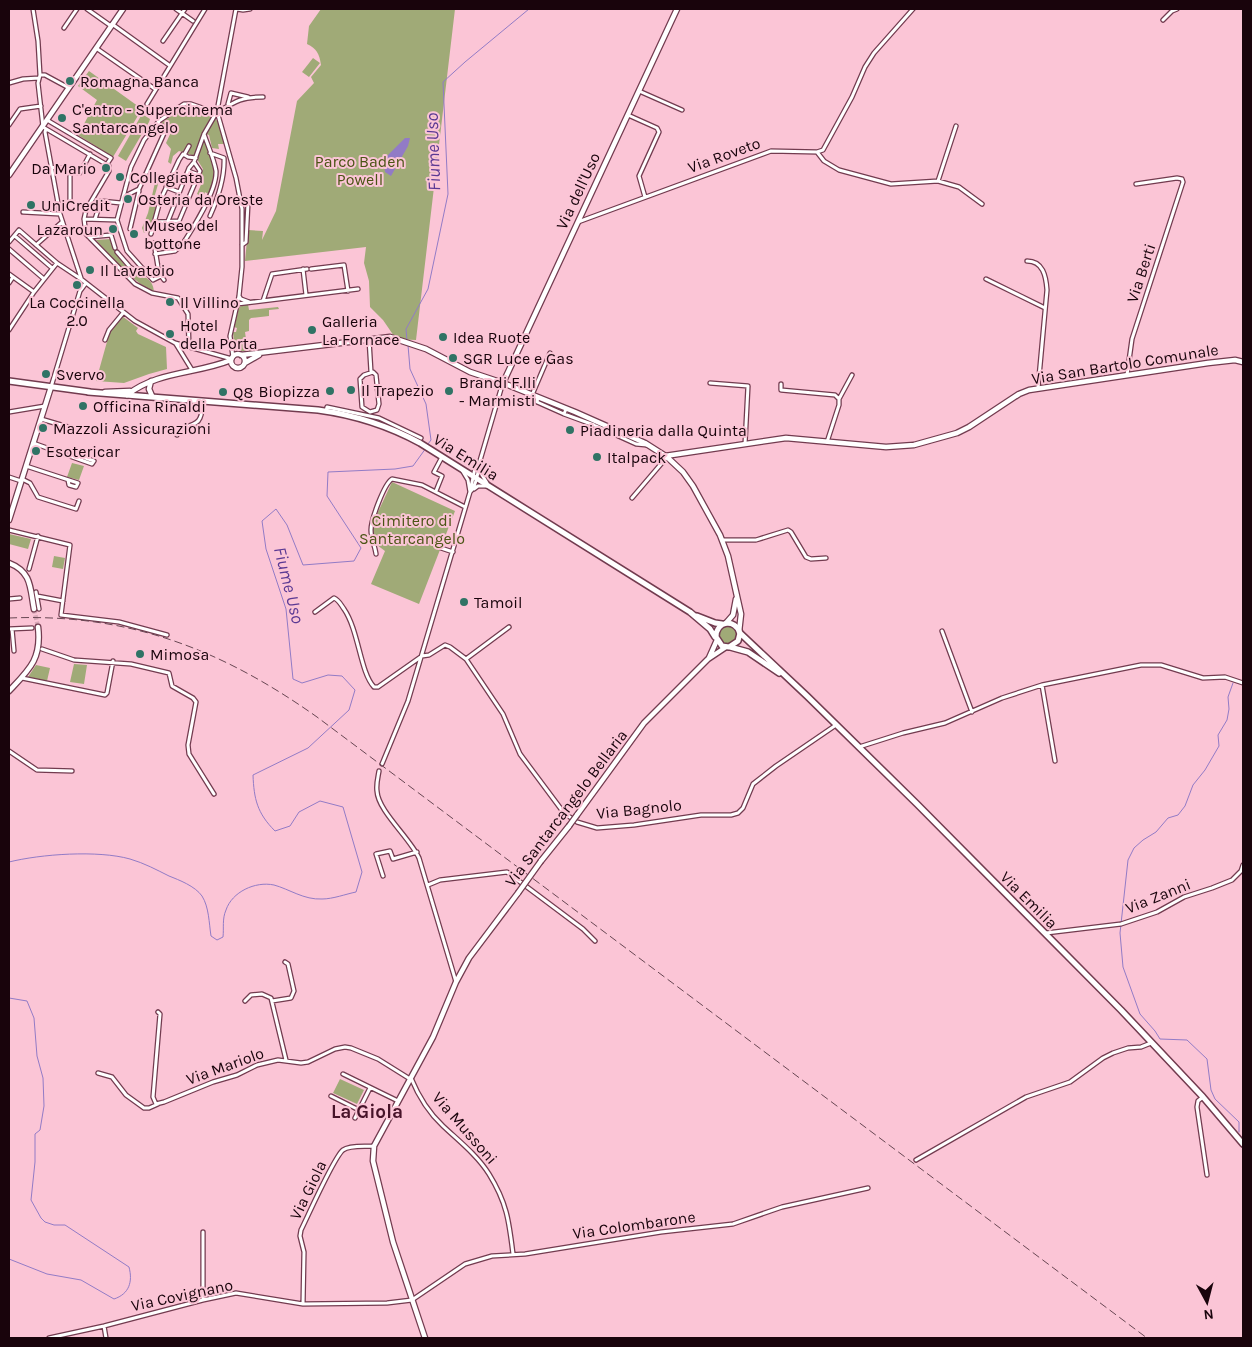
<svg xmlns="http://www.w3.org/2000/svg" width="1252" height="1347" viewBox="0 0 1252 1347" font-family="Karla,sans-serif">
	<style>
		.green { fill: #a0aa77 }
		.water { fill: #927bc6 }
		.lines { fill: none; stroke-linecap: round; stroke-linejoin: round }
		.stream { stroke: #927bc6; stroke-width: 1 }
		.secondary-tunnel { stroke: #d9a8b8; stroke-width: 4.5; stroke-dasharray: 4.5 2; stroke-linecap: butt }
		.street-casing { stroke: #723b4f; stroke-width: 5.5 }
		.secondary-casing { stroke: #723b4f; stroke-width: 7 }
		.primary-casing { stroke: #723b4f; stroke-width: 8 }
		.street { stroke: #fff; stroke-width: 3 }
		.secondary { stroke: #fff; stroke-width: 4.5 }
		.primary { stroke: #fff; stroke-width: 5 }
		.rail { stroke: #684753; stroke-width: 1; stroke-dasharray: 8 4; stroke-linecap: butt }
		.secondary-bridge-casing { stroke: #723b4f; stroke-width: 7; stroke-linecap: butt }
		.secondary-bridge { stroke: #fff; stroke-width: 4.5 }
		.poi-dot { fill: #307365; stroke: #fbc5d6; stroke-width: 2 }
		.labels { text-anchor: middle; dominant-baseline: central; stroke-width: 4; stroke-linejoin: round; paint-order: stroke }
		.poi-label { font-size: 16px; fill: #19040c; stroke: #fbc5d6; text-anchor: start }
		.street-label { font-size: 16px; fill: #19040c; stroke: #fbc5d6 }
		.park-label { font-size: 16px; fill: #4b5415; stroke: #fbc5d6 }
		.water-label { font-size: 18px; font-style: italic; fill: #5b3993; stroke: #fbc5d6 }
		.quarter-label { font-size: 19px; font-weight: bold; fill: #471329; stroke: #fbc5d6 }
	</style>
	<rect width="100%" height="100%" fill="#fbc5d6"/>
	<path class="green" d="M321,9H455L416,340L396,339L383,320L370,307L369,281L364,263L366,247L245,261L248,230L263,231L262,240L276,211L297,101L314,83L311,77L321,65C319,53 317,49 307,44L309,26Z
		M313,58L320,63L309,77L302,72Z
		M89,71L142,109L113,157L78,135L97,100L78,86Z
		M184,108C199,106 216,114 221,128C223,133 223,139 224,144H218L219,149L212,148L209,135L205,134L216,170V179L210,195L205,192L203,197L197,194L203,180L200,176L203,169L195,156L179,151L173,156L171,164L168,162L171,149L166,143L172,130L171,128L163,126L162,122Z
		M142,114L150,119L149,122L126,161L118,156Z
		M157,174H161L152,205L158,208L151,234L147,232L144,233L142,228L148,213Z
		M111,239C115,250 118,258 127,267C137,276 154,275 154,293C130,278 115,262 96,240Z
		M248,304L249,310L278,307L279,309L269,310V316L251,318L249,320V331L245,332L247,346L253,347L254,351H241L236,348L234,343L233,332H236L237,328L234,327L239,307Z
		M122,316L138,328L136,331L138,334L166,347L167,369L149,374L124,383L96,381L110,331Z
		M72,463L84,466L79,480L67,477Z
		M392,482L455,511L419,604L371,584L385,551L373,542L371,527Z
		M9,534L31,539L28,549L9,544Z
		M54,556L65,558L63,569L52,567Z
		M719 635a9 9 0 1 1 18 0a9 9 0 1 1-18 0Z
		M74,664L87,665L84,684L70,682Z
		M36,665L50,668L47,681L28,677Z
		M340,1079L364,1090L357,1104L333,1093Z"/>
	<path class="water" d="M405,138H410L408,146L391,176L385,172L384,159Z"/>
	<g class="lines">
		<path class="stream" d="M407,341L406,329L428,289L448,194L443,82L465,62L529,9
			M408,345L410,369L426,404L431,440L428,444
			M1233,683L1228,697L1229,709L1227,720L1218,735L1219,746L1205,770L1193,785L1185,806L1178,815L1168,818L1156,832L1143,840L1134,848L1128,860L1120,933L1123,967L1140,1014L1155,1031L1160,1039L1187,1040L1207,1059L1211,1090L1215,1099L1239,1122V1132
			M9,862C41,854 98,850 130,859C144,863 157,870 169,876C179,880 195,886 202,896C209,907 209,923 211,936L217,940L223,937C224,928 222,919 226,910C232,892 255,881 274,885C289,889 304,900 322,899C333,899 346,894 356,892L362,872L343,807L320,801L299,812L290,826L275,831C257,813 254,799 253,775L308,748L349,710L355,690L342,676L328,675L302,683L293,679L286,609L266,549L262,521L276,509L287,525L303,565L354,561L361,548L327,496L328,472L395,469L413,466L426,448
			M9,998L27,1001L34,1018L37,1056L43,1078L44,1106L40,1130L35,1134V1162L31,1200L41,1218L45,1222L54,1225H65L129,1267C133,1282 129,1294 114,1299L81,1280L47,1274L9,1259"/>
		<path class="secondary-tunnel" d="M34,609L38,627"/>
		<defs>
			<path id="street" d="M33,9L38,41L40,75L38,83L43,127L109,166V171L86,210L84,219L86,234L135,284L152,293L178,298L188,314L189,346
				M87,9L111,26
				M176,9L193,21
				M237,9L243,10L250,9
				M1163,20L1172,11L1177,9
				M112,24L169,65
				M64,28L77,9
				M163,41L185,9
				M96,48L155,89
				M40,75H45L69,88
				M9,83L23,79L39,78
				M639,91L682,110
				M147,104L205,9
				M228,104L231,93L248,97
				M217,111L236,9
				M218,112C236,101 242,97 263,97
				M218,115L236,178L242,209V267L239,296L230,336L233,357
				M628,115L657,128L659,132L639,176L645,197
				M47,120L111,158L107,164
				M9,125L20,109L41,106
				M46,129L45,132L60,214L81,278
				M817,152L823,150L852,97L865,67L874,53L913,9
				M184,155L189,146
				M50,167L69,169L70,171L80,173L90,154
				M70,171V200
				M188,171L199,175
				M938,181L956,126
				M166,187L179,192
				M123,197L139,189L166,129L158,123
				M23,212L60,214
				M210,216C218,198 225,178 224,158L210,153
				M84,219L117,220
				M95,219L101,201L121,203
				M117,220L131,167L144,140L159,121L184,104H191L214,112
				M117,220L127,251L153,280L161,276
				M168,221L189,168L194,162L204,134L215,115
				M155,222L179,221L200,171L194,162
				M578,222L771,151L817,152L824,161L839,170L891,184L938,181L959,187L982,204
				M130,229L139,191
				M151,234L160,201L179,160L183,154L188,157L196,158
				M16,237L52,268
				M89,237L111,235L115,248
				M9,242L19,230L57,263L81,279L135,321L175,343L232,359
				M154,243L159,273L164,280
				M36,245L62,222
				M242,245L246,242L248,203
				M9,249L44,279
				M117,252L130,267L135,270
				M155,254L175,251L182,245C193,228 217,191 216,171C214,159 208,146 204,134
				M1027,261C1043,261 1046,276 1047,290L1038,388
				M303,269L306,295
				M311,269L344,265L348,291
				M139,272L146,274
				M9,274L34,292
				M986,279L1045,308
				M9,283L13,277
				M239,296L241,299L249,302
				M263,301L272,274L307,269
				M237,304L358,289
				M9,330L34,292L57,263
				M369,339L371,372
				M105,340L109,330L123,313
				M176,344L192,370
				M373,372L376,375L379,404L377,410L370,412L362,407L360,379L364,375Z
				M1127,375L1132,339L1183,182L1182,179L1177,178L1136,184
				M710,383L748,386L745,444
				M781,384V390L835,395L839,399
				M51,387L80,291L86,283
				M532,395L550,353
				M538,397L537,402L564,414L566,409
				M326,411L327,407L379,418L421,438
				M9,412L45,406
				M564,414L594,425
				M41,419L68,427
				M594,425L636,444L647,445
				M177,435C183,423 196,428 200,418C203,413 201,407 201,401
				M827,442L839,405V399L852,375
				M33,443L92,464L94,461L80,456L74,457
				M26,466L78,483L76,487
				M9,477L21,481
				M22,479L30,483L38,497L76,509L79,501
				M68,480L69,485L76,487
				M487,483L482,475L479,464L501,389
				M471,487L475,468
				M474,489L478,486H487
				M436,491L442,476L434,472L442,457
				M471,491C477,484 477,476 479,467
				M632,498L667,457
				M9,530L70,545L61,615L119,622L167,635
				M722,540H756L788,530L791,532L806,557L811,559L826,558
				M441,548L453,552
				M376,554C375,546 371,539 371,530C371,520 384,484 392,479L422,485L465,507
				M29,569L38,536
				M36,592L39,609
				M37,596L63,601
				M9,599L20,598
				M315,612L334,598C339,600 341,605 344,609C359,631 360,672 374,687H378L422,656L429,655L445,645L450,647L466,659L503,714L520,754L564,813L577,822L597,828L634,825L701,815H731L738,813L743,808L753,784L776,766L836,725
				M9,629L32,628
				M12,629L14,651
				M942,631L972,712
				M42,649L74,660L131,664L169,673L172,686L193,698L196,702L188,745L189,754L214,794
				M466,659L509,627
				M22,678L105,695L107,693L113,661
				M1042,685L1055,761
				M859,747L903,733L945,723L1002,698L1042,685L1141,665H1161L1203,678L1225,677L1243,683
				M9,751L37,770L72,771
				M382,764L408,701L470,492L468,480L462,470
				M379,771C378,777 376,784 377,791C378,811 410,838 419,858L456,982
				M383,876L376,854L390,851L393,859L417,852
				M428,885L440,880L507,872L583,929L595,941
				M1046,933L1121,924L1157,912L1184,897L1212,888L1232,880L1241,871L1243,865
				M245,1001L251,995L262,994L271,998L286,1060
				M272,1001L291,998L294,991L288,964L285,962
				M158,1012L160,1014L153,1097L156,1104L164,1102L213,1082L237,1075L257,1065L278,1060L301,1063L308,1062L335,1049L345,1047L351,1048L378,1059L410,1079
				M98,1073L112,1077L126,1095L144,1108H149L158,1104
				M343,1074L398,1101
				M411,1078C418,1095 429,1113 443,1126C459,1141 477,1155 489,1174C507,1203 509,1221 513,1254
				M331,1096L359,1110
				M1203,1097L1198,1101L1197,1107L1207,1175
				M355,1118L370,1088
				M916,1160L1026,1097L1070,1082L1103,1058L1113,1053L1128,1048L1141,1047L1151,1043
				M203,1232V1300
				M303,1304L304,1252L300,1236L301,1230C308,1216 334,1157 343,1150C350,1145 365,1147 374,1146
				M104,1326L106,1338
				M49,1338L104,1326L203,1300L236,1293L303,1304L387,1303L412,1300L465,1264L492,1256L525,1254L661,1232L733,1224L782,1207L868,1188"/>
			<path id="secondary" d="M9,175L123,9
				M231 361a7 7 0 1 1 14 0a7 7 0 1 1-14 0Z
				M241,355L390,337L426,349L470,372L503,383L575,412L645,443L667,457L683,472L693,486L720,535L728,556L741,614L739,632
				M245,363L259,355
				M151,381L149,389L152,396
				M503,383L677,9
				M105,392L130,391
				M127,395C157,371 197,374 231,360
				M665,456L786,438L886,447L914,445L957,433L969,427L1019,394L1029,390L1208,363L1235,360L1243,362
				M9,520L51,387
				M9,563C32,572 30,588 34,609
				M726,623L733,615L736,599
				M709,658L717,640
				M9,691C29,670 42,659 38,627
				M577,815L644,723L708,659L726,647
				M541,861L569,826
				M425,1338L393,1242L373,1161L374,1146L433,1037L456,982L469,958L518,893"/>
			<path id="primary" d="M9,381L90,392
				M88,392L318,410C355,415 387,425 420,443L690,612L710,629L715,637
				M697,616L715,623L722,624
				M740,633L738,641L729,647L722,646L716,637C716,621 735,618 740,633L807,696L917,804L1121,1010L1203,1097L1243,1144
				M730,647L748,652L779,673"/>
		</defs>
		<use href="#street" class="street-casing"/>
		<use href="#secondary" class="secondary-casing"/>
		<use href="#primary" class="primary-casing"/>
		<use href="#street" class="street"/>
		<use href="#secondary" class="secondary"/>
		<use href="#primary" class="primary"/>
		<path class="rail" d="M9,618C128,613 221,649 317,717L1147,1338"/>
		<defs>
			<path id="secondary-bridge" d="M569,826L577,815
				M518,893L541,861"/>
		</defs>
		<use href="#secondary-bridge" class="secondary-bridge-casing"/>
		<use href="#secondary-bridge" class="secondary-bridge"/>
	</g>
	<g class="poi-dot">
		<circle cx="70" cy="81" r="5"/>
		<circle cx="62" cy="118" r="5"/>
		<circle cx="106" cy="168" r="5"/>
		<circle cx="120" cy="177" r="5"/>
		<circle cx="128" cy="199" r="5"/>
		<circle cx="31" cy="205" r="5"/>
		<circle cx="113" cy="229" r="5"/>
		<circle cx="134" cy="234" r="5"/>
		<circle cx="90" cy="270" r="5"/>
		<circle cx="77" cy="285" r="5"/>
		<circle cx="170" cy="302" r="5"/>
		<circle cx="312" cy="330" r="5"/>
		<circle cx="170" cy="334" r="5"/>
		<circle cx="443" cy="337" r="5"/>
		<circle cx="453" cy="358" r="5"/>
		<circle cx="46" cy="374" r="5"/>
		<circle cx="351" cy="390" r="5"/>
		<circle cx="330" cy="391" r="5"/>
		<circle cx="449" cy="391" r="5"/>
		<circle cx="223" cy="392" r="5"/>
		<circle cx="83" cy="406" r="5"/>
		<circle cx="43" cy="428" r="5"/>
		<circle cx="570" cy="430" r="5"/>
		<circle cx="36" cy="451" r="5"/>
		<circle cx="597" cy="457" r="5"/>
		<circle cx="464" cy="602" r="5"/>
		<circle cx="140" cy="654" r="5"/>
	</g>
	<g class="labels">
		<g class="poi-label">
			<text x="80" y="81">Romagna Banca</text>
			<text x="72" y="109">C'entro - Supercinema<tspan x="72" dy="18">Santarcangelo</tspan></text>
			<text x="96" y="168" text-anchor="end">Da Mario</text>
			<text x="130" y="177">Collegiata</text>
			<text x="138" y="199">Osteria da Oreste</text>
			<text x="41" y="205">UniCredit</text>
			<text x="144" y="225">Museo del<tspan x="144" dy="18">bottone</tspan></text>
			<text x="103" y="229" text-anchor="end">Lazaroun</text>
			<text x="100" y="270">Il Lavatoio</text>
			<text x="77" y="302" text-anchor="middle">La Coccinella<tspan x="77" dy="18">2.0</tspan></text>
			<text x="180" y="302">Il Villino</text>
			<text x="322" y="321">Galleria<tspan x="322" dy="18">La Fornace</tspan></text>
			<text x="180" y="325">Hotel<tspan x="180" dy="18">della Porta</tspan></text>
			<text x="453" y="337">Idea Ruote</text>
			<text x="463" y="358">SGR Luce e Gas</text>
			<text x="56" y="374">Svervo</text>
			<text x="459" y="382">Brandi F.lli<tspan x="459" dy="18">- Marmisti</tspan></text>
			<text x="361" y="390">Il Trapezio</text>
			<text x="320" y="391" text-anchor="end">Biopizza</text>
			<text x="233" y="392">Q8</text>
			<text x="93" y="406">Officina Rinaldi</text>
			<text x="53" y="428">Mazzoli Assicurazioni</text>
			<text x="580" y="430">Piadineria dalla Quinta</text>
			<text x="46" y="451">Esotericar</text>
			<text x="607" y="457">Italpack</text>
			<text x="474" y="602">Tamoil</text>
			<text x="150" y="654">Mimosa</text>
		</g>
		<g class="street-label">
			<text transform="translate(724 155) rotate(-20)">Via Roveto</text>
			<text transform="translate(578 191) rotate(-65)">Via dell'Uso</text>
			<text transform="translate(1141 273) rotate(-72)">Via Berti</text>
			<text transform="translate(1125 364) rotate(-9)">Via San Bartolo Comunale</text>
			<text transform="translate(466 457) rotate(32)">Via Emilia</text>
			<text transform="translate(566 808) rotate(-53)">Via Santarcangelo Bellaria</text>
			<text transform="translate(639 809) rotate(-6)">Via Bagnolo</text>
			<text transform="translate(1158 896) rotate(-22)">Via Zanni</text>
			<text transform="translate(1029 900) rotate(45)">Via Emilia</text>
			<text transform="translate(225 1066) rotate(-20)">Via Mariolo</text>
			<text transform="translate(465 1128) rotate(49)">Via Mussoni</text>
			<text transform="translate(308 1190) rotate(-64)">Via Giola</text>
			<text transform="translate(634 1225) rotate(-8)">Via Colombarone</text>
			<text transform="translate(182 1295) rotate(-12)">Via Covignano</text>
		</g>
		<g class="park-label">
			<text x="360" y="161">Parco Baden<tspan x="360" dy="18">Powell</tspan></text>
			<text x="412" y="520">Cimitero di<tspan x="412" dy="18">Santarcangelo</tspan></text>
		</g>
		<g class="water-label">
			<text transform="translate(433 152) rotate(-92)">Fiume Uso</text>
			<text transform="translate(289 585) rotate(76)">Fiume Uso</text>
		</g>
		<g class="quarter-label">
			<text x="367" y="1112">La Giola</text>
		</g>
	</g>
	<rect width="1252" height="1347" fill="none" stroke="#19040c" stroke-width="20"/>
	<g transform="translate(1207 1302) rotate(173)" stroke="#fbc5d6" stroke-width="4" paint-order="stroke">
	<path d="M0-4L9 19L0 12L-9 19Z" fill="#19040c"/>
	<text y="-8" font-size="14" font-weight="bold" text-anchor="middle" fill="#19040c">N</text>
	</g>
</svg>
